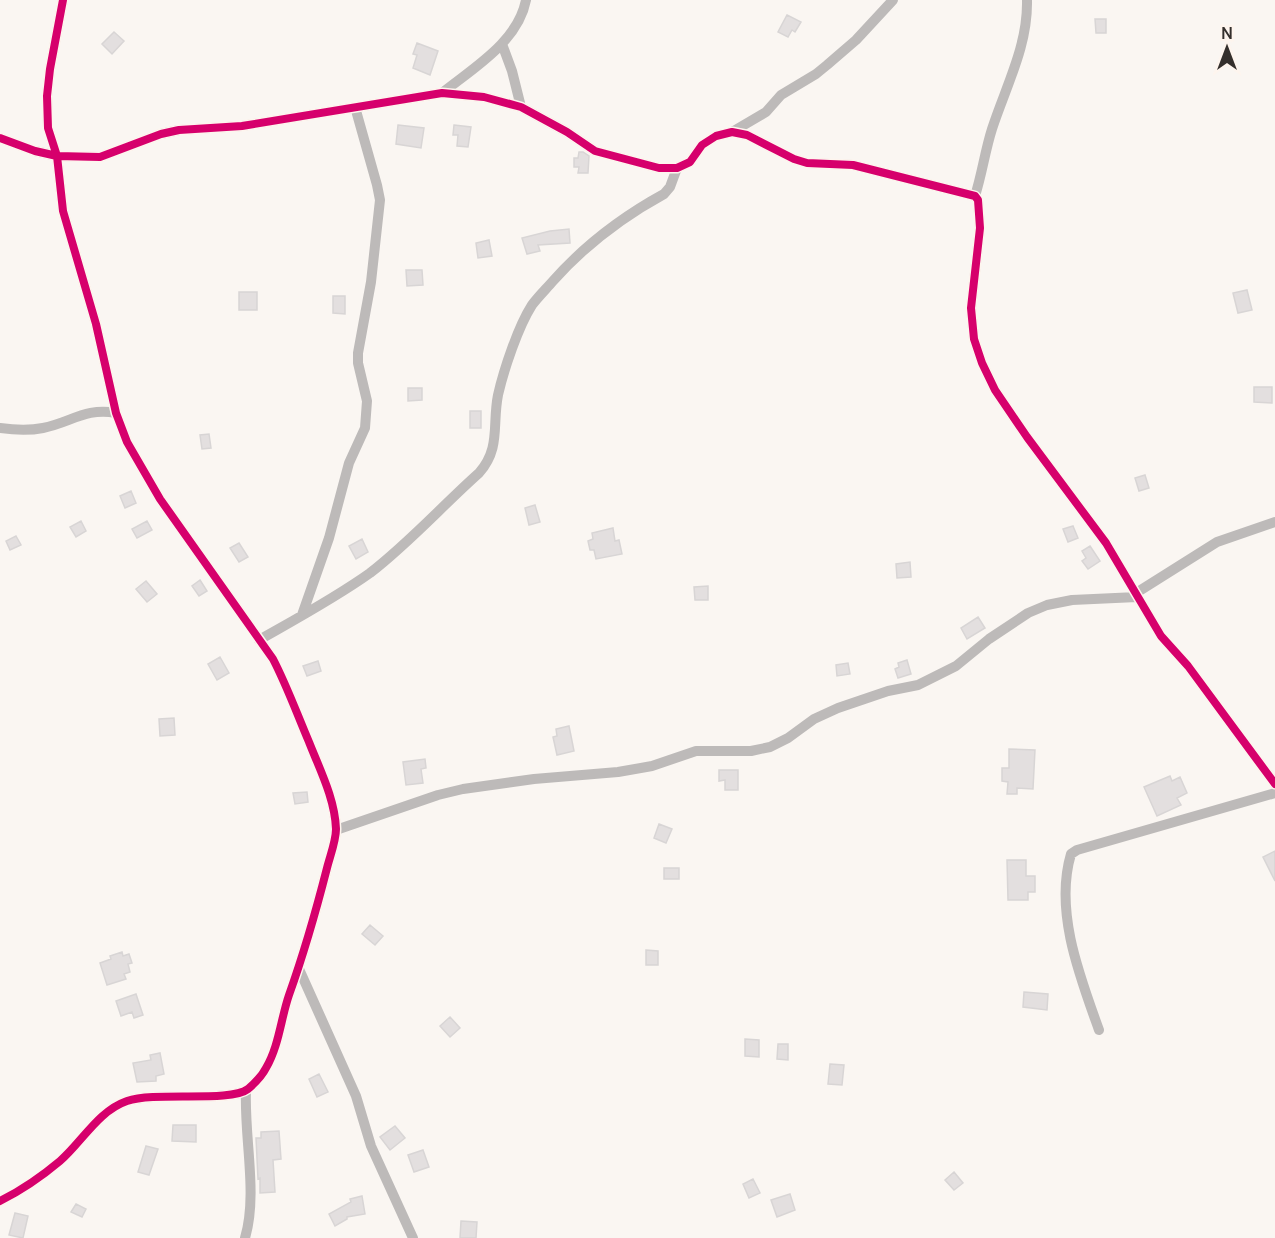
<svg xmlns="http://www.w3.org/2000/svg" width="1275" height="1238" viewBox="0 0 1275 1238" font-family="Manrope,sans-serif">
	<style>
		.building { fill: #e3dfdf; stroke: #d8d5d5; stroke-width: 1.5 }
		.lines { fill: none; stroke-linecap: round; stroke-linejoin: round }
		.minor { stroke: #bdbab9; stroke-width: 10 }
		.cycleway-casing { stroke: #fef5ee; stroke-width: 11 }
		.cycleway { stroke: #d6006c; stroke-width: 8 }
	</style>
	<rect width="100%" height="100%" fill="#faf6f2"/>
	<path class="building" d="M787,15L801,22L795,32L792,30L788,37L778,32Z
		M1095,19H1106V33H1096Z
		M114,32L124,41L112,54L102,44Z
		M417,43L438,51L430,75L413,68L417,55L413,54Z
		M398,125L424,128L421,148L396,144Z
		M454,125L471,127L468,147L457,146L458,135H453Z
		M579,152H583L589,156L588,173H578L579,167H574V158H578Z
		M569,229L570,243L538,245L540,251L527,254L522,238L550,231Z
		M489,240L492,256L478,258L476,243Z
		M406,270H422L423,285L407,286Z
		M1247,290L1252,310L1238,313L1233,293Z
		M239,292H257V310H239Z
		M333,296H345V314L333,313Z
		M1254,387H1272V403L1254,402Z
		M408,388H422V400L408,401Z
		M470,411H481V428H470Z
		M209,434L211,448L202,449L200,435Z
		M1145,475L1149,488L1139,491L1135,478Z
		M131,491L136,503L125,508L120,496Z
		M535,505L540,522L529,525L525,508Z
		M81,521L86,531L76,537L70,527Z
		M147,521L152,530L137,538L132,529Z
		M1073,526L1078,538L1068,542L1063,529Z
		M613,528L615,541L619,540L622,554L596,559L594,550H590L588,541L593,539L592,533Z
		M16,536L21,545L10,550L6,541Z
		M362,539L368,552L356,559L349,546Z
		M239,543L248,557L239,562L230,548Z
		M1090,546L1100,561L1088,569L1082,561L1086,558L1082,551Z
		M910,562L911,577L897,578L896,564Z
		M200,580L207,591L199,596L192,586Z
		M146,581L157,594L147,602L136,589Z
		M708,586V600H695L694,587Z
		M978,617L985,628L967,639L961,628Z
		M220,657L229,673L217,680L208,664Z
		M907,660L911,674L898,678L895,669L899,667L898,663Z
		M318,661L321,671L307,676L303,666Z
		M848,663L850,674L837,676L836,665Z
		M174,718L175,735L160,736L159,719Z
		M569,726L574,751L557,755L553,737L557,736L556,729Z
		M1009,749L1035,750L1033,789L1017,788V794H1007L1008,782L1002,781V768H1009Z
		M425,759L426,768L421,769L423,783L406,785L403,762Z
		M719,770H738V790H725V780L719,781Z
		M1170,776L1172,781L1180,777L1187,793L1177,798L1181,805L1157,816L1144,787Z
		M307,792L308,802L295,804L293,793Z
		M659,824L672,829L666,843L654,838Z
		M1275,851V881L1263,857Z
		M1007,860H1026V876H1035V892H1028V900H1008Z
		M664,868H679V879H664Z
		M370,925L383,936L375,945L362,934Z
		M646,950L658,951V965H646Z
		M122,952L123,956L129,954L132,963L128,964L130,972L124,974L126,979L107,985L100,963L111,959L110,956Z
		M1024,992L1048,994L1047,1010L1023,1007Z
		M136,994L143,1015L134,1018L132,1012L121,1016L116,1001Z
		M450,1017L460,1028L450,1037L440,1026Z
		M745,1039L759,1040V1057L745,1056Z
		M778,1044H788V1060L777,1059Z
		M160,1053L164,1074L156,1076V1081L137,1082L133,1063L151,1060L150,1055Z
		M830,1064L844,1065L842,1085L828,1084Z
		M319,1074L328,1092L317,1097L309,1079Z
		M173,1125H196V1142L172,1141Z
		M395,1126L405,1138L390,1150L380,1137Z
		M279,1131L281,1159L273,1160L275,1192L260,1193V1178L258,1179L256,1138H261V1132Z
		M146,1146L158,1149L149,1175L138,1172Z
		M423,1150L429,1167L414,1172L408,1155Z
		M954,1172L963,1183L954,1190L945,1180Z
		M753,1179L760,1193L749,1198L743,1184Z
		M790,1194L795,1210L777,1217L771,1200Z
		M362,1196L365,1214L347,1217V1219L335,1226L329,1214L351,1202L350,1199Z
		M76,1204L86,1209L82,1217L71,1212Z
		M15,1213L28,1216L23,1238L9,1235Z
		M461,1221L477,1222L476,1238H460Z"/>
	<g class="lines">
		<path class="minor" d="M502,44L512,71L521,107
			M442,93C473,68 518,42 526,0
			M732,132L766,112L781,95L816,74L827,65L856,40L893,0
			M0,138L35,151L57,156L100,157L161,134L179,130L242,126L442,93L484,97L521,107L567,132L595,151L659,168H677L690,162L702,145L716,136L732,132L747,135L794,159L807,163L853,165L975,196L978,200L980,228L971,308L974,339L982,363L995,390L1027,437L1106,543L1161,636L1188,666L1275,784
			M975,196C982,174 985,151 992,129C1006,86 1028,46 1027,0
			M0,428C14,430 28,431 43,428C70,423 86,407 116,413
			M1136,593L1217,542L1275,522
			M302,615L329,538L349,463L365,428L367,401L358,363V353L371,282L380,200L377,185L355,107
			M259,640C296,619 335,598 370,573C409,543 442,506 479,473C501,448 492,425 498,395C504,369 518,327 532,305C538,297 546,289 553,281C585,245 622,217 664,194L670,187L677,168
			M336,830L438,795L463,789L534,779L618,772L652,766L696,751H751L770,747L788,738L814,719L838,708L888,691L918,685L956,666L989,639L1028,613L1047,605L1072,600L1137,597
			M299,969L356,1096L371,1146L413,1238
			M1099,1030C1080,977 1054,911 1071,854L1077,850L1275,793
			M0,1201C22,1190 41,1177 60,1161C82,1142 98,1111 127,1101C156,1091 230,1103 248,1089C255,1083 262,1076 266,1068C279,1046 281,1018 289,995C304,953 316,911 327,868C330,856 336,841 336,829C335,799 320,770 309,742C297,714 287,686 273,659L160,499L127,442L116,413L96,324L63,211L57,156L48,128L47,96L50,69L63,0
			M245,1238C258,1194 244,1138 246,1091"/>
		<defs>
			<path id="cycleway" d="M0,138L35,151L57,156L100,157L161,134L179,130L242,126L442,93L484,97L521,107L567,132L595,151L659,168H677L690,162L702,145L716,136L732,132L747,135L794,159L807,163L853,165L975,196L978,200L980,228L971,308L974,339L982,363L995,390L1027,437L1106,543L1161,636L1188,666L1275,784
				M0,1201C22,1190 41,1177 60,1161C82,1142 98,1111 127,1101C156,1091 230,1103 248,1089C255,1083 262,1076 266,1068C279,1046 281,1018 289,995C304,953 316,911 327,868C330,856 336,841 336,829C335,799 320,770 309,742C297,714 287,686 273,659L160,499L127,442L116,413L96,324L63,211L57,156L48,128L47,96L50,69L63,0"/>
		</defs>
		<use href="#cycleway" class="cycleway-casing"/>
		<use href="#cycleway" class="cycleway"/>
	</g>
	<g transform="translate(1227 48)" stroke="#fef5ee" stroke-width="4.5" paint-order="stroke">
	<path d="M0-4.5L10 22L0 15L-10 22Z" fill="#342f2c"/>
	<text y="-9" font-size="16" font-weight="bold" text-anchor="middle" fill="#342f2c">N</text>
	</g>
</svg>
